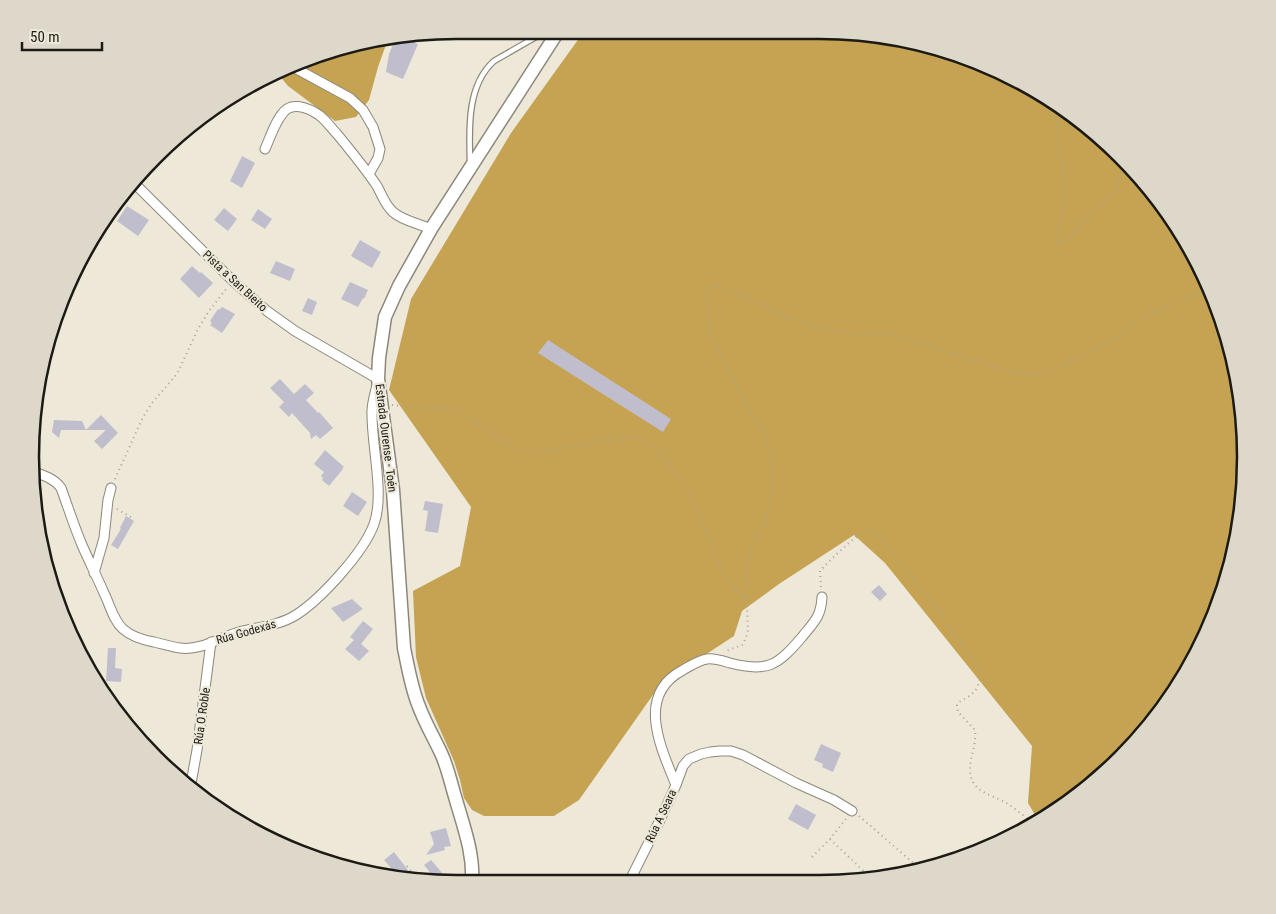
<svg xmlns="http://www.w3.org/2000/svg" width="1276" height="914" viewBox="0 0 1276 914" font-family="'Roboto Condensed',sans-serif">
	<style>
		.forest { fill: #c5a352 }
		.building { fill: #c0becd }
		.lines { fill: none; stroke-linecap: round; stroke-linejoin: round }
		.lane-casing { stroke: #8d877a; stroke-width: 7 }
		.street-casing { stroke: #8d877a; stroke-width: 11 }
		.secondary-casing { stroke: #8d877a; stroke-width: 15 }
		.path { stroke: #a8a397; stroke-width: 2; stroke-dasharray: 1 4; stroke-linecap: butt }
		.lane { stroke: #fff; stroke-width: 4.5 }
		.street { stroke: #fff; stroke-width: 9 }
		.secondary { stroke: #fff; stroke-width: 12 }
		.labels { text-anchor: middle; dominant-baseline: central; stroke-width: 4.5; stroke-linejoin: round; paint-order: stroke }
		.street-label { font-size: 12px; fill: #1c1a14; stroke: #eee8d9 }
		.rim { fill: none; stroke: #1c1a14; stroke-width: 2.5 }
	</style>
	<rect width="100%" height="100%" fill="#eee8d9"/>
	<path class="forest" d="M585,30H819L903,38L1033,87L1140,176L1189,244L1223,320L1242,402L1245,485L1231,568L1202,646L1158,717L1100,778L1038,820L1028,803L1032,746L885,563L854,535L779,584L742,611L734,636L705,655L673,671L662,682L579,800L554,816H484L472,810L464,798L460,780L454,761L426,698L416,657L413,591L460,566L471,507L389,390L411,299L511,133Z
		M388,39L378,67L369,100L356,117L335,121L288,86L279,75L346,45Z"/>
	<path class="building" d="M418,35L415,43L418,44L403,79L386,72L389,54L396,38Z
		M242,156L255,163L242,188L230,181Z
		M127,206L149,220L138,236L117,221Z
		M224,208L237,219L228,231L214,220Z
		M258,209L272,219L265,229L251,220Z
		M360,240L381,252L372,268L351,256Z
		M276,261L295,269L290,281L270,273Z
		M192,266L200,273L201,272L213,283L199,298L180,279Z
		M350,282L368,290L364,299L363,298L358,307L341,299Z
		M308,298L317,302L312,315L302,311Z
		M222,307L235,314L222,333L210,325L212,323L210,321L218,309L219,310Z
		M548,340L671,419L663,432L538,353Z
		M280,379L294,394L305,384L314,393L306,400L318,413L319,412L333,428L320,439L316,435L311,439L310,433L292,413L289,417L279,407L284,402L270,388Z
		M101,415L118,433L102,449L94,441L106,430H61L59,438L52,432L54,420L82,421L86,430Z
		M325,450L344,467L342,469H343L329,486L322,480L323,478L321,476L324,472L314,464Z
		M352,492L367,502L358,516L343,506Z
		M425,501L443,504L438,533L425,531L428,511L423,510Z
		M126,516L134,521L118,549L111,545L121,529L120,528Z
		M879,585L887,594L880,601L871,592Z
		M352,599L363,609L343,622L331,608Z
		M363,621L373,629L361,644L369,651L359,661L345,649L354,640L350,637Z
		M108,648H116L115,668L122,669L121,682L106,681Z
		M821,744L841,753L833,772L822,767L823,764L814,760Z
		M796,804L816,815L808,830L788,819Z
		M446,828L451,846L444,847L445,850L426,855L434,844L430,832Z
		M394,852L408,870L399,877L384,860Z
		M431,860L443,874L436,880L424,865Z"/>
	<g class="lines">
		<defs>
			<path id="lane" d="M470,161C469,128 467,85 494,61L548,30"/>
			<path id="street" d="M295,68L350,98L363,110L373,127L380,149L378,158L369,174
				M265,149C270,138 277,116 287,109C296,103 311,109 319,115C326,120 331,128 337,134C351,151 365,168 377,186C382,195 385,205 393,212C401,220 420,224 431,229
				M132,181L233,281L267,311L295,331L378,379
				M34,472C43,475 55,479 61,488C68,507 74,526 82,545C89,561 97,577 104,593C110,605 113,620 123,629C132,637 143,640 154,642C163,644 172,647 180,648C202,651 222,636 242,631C260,627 280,625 296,615C321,599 364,552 374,524C385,494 371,444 372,411C372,403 375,394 377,385
				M94,573L104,538L108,500L111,488
				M676,785L683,766L689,759L701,754L710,752L720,751H731L743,755L796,783L834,800L852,811
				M190,789L197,750L211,642
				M629,882L660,820L676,785C661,748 635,695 683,670C690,666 699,660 707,659C714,658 723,661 730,663C768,673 778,665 802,637C814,622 821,617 822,597"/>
			<path id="secondary" d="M472,883C474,854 464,828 456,800C451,784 448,768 441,753C433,736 424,721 418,704C411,686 408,667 404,648L393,490L378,379L379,358L385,317L399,286L431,229L559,30"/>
		</defs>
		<use href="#lane" class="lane-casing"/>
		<use href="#street" class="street-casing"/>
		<use href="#secondary" class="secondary-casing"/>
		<path class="path" d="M1056,106L1060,158L1065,178V195L1058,236L1060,244C1068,240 1076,233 1081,226C1084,221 1086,217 1090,213C1094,209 1099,207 1103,204C1116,194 1123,177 1123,162
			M392,405L457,410L511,445L528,454L619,438L635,437L651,445L664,458L690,493L727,581L745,599L747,604L748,630L746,638L742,645L726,651
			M115,479L143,417L152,403L177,374L198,329L209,311L227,288
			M117,509L134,519
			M821,587L820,571C827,563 858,532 867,531C873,529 877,534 881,538L915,581L938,607L950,629L979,666C981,674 980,686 973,693C968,698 961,699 957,705L958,712L975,730C977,744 970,756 970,769C970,793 992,794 1008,804C1017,810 1025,817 1033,823
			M745,599L747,586L746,572L750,552L765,523L770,505L773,483L772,455L768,443L760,425L748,408L725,361L709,337L710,319L707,303L709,286L718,285L763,305L781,315L816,327L860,335L882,334L900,336L930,345L956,355L993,365L1010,372L1034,375L1042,374L1057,370L1070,363L1120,336L1146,316L1200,292L1209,287
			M859,816L918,867
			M830,839L873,880
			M812,857L830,839L846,819
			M407,866L420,882"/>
		<use href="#lane" class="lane"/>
		<use href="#street" class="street"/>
		<use href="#secondary" class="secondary"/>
	</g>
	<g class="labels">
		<g class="street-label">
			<text transform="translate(235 281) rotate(43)">Pista a San Bieito</text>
			<text transform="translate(386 438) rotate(83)">Estrada Ourense - Toén</text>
			<text transform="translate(246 632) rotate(-16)">Rúa Godexás</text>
			<text transform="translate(202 716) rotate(-82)">Rúa O Roble</text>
			<text transform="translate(661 816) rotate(-65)">Rúa A Seara</text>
		</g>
	</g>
	<path d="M0 0H1276V914H0ZM457 39H819A418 418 0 0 1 1237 457V457A418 418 0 0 1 819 875H457A418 418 0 0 1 39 457V457A418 418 0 0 1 457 39Z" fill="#ddd8c9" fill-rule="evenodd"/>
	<path class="rim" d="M457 39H819A418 418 0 0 1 1237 457V457A418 418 0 0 1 819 875H457A418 418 0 0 1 39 457V457A418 418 0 0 1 457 39Z"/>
	<path d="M22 42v8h80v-8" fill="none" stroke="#1c1a14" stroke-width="2.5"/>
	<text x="30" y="42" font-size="15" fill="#1c1a14" stroke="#eee8d9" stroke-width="4" paint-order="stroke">50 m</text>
</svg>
